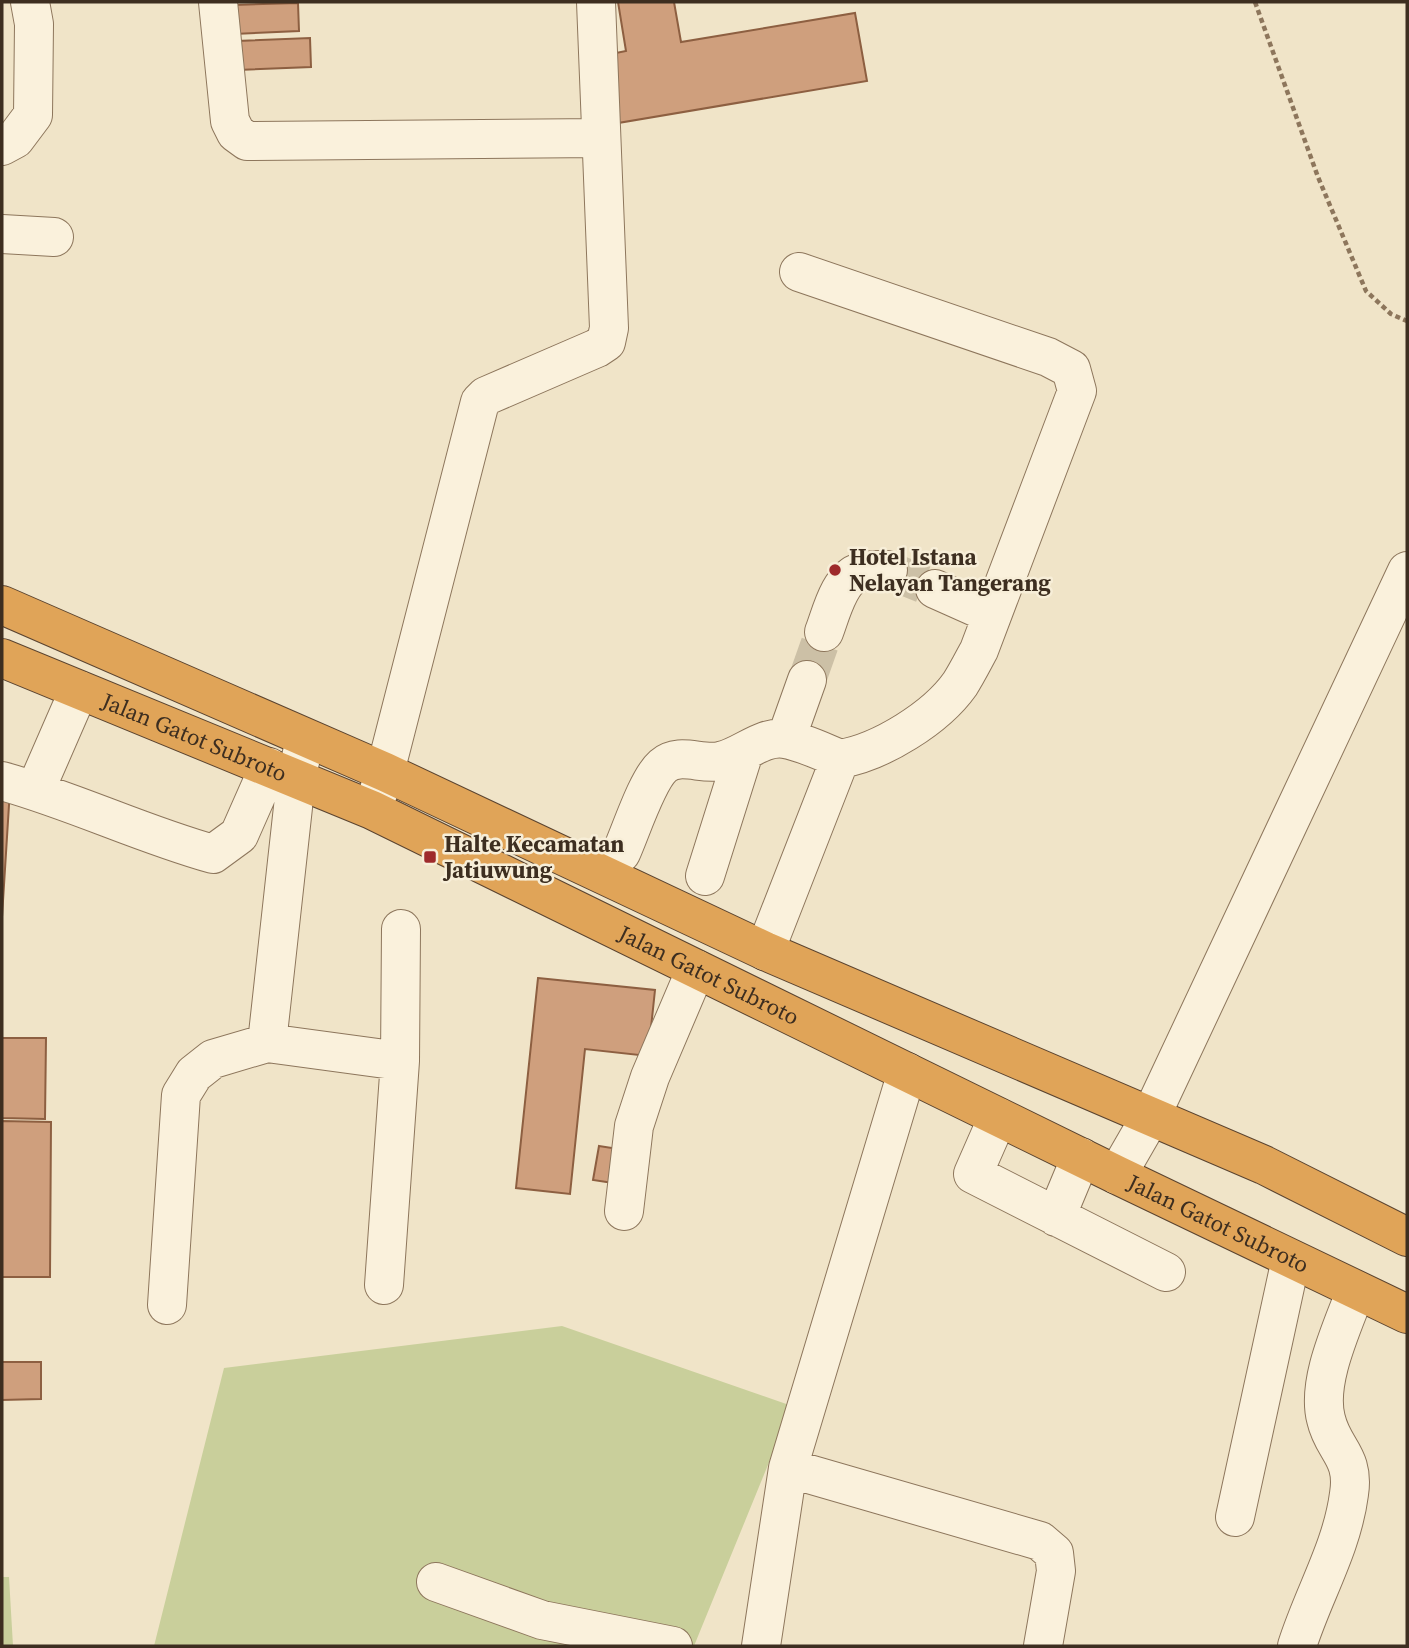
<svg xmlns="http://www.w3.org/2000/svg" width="1409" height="1648" viewBox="0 0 1409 1648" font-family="'Source Serif 4',serif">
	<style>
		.green { fill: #c9cf9b }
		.building { fill: #cf9f7d; stroke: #8d5f41; stroke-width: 2 }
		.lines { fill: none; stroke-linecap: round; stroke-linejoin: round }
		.minor-tunnel { stroke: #ccc0a6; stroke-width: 38; stroke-dasharray: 38 19; stroke-linecap: butt }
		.minor-casing { stroke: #8d765c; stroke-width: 40 }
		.highway-casing { stroke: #5b4430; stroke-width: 40 }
		.path { stroke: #8d765c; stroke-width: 4.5; stroke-dasharray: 5 3.5; stroke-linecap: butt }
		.minor { stroke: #faf1dc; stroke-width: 38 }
		.highway { stroke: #e0a458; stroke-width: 38 }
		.poi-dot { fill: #9e2a2b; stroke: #f7eed8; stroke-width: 2.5 }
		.labels { text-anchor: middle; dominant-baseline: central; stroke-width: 5; stroke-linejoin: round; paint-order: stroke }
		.poi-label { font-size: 23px; font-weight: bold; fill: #3d2e20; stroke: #f7eed8; text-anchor: start }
		.street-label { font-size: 23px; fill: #3d2e20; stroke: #f7eed8 }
	</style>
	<rect width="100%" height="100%" fill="#f0e4c8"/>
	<path class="green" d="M562,1326L792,1406L694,1646H154L224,1368Z
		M2,1577H9L13,1646H2Z"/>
	<path class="building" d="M618,2H674L681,42L855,13L867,81L618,123L606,55L626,51Z
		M298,3L299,31L234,34L233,5Z
		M310,38L311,67L238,70L237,41Z
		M2,788L10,789L2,917Z
		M538,978L655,990L648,1056L585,1049L570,1194L516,1188Z
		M2,1038H46L45,1119L2,1118Z
		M2,1121L51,1122L50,1277H2Z
		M599,1146L625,1150L620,1184L593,1180Z
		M2,1362H41V1399L2,1400Z"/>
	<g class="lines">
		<path class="minor-tunnel" d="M888,570L935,589
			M807,680L824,632"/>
		<defs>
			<path id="minor" d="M218,2L230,121L236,133L247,141L601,138
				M2,146L15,139L33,115L34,24L30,2
				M2,234L54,237
				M935,589L991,614
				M824,632C831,614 839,578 860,572C869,569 879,570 888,570
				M786,739L807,680
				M2,781C74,801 141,834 213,854L239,835L269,767
				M35,791L79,690
				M375,802L385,772L480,402L486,396L597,348L606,342L609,328L596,2
				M621,853C631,831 647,780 663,766C679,752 701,765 720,761C742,757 762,735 785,739C803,742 823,752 840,759
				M705,876L744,752
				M765,951L840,759C881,752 936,718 960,684C967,673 973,661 979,650L1077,391L1071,369L1048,357L799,272
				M267,1043L296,780L305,739
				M907,1072L788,1468L1040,1541L1054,1553L1056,1571L1043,1646
				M998,1117L973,1174L1166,1272
				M1117,1175L1151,1116L1407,571
				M624,1211L634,1126L650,1077L696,969
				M1056,1217L1081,1157
				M384,1285L400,1061L401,929
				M167,1305L181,1095L194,1074L213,1059L267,1043L400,1061
				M1235,1517L1291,1259
				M436,1582L542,1620L673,1646
				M761,1646L788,1468
				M1297,1646C1313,1595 1342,1548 1349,1494C1355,1456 1333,1450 1326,1419C1316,1381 1343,1326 1356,1290"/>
			<g id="highway">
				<path d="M2,605L385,772L765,951L1264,1165L1407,1237"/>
				<path id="s1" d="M2,658L372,810L1117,1175L1407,1314"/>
			</g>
		</defs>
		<use href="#minor" class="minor-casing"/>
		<use href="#highway" class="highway-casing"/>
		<path class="path" d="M1255,2L1318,177L1366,291L1391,314L1407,321"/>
		<use href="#minor" class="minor"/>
		<use href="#highway" class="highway"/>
	</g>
	<g class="poi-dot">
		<circle cx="835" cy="570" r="7"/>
		<rect x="423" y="850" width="14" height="14" rx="3.5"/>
	</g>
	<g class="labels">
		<g class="poi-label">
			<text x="849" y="557">Hotel Istana<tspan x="849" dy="26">Nelayan Tangerang</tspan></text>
			<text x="444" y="844">Halte Kecamatan<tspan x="444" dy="26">Jatiuwung</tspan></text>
		</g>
		<g class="street-label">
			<text stroke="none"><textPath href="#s1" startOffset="208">Jalan Gatot Subroto</textPath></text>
			<text stroke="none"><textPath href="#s1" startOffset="775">Jalan Gatot Subroto</textPath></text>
			<text stroke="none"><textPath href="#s1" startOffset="1342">Jalan Gatot Subroto</textPath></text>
		</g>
	</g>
	<rect width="1409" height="1648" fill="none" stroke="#3d2e20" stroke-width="7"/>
</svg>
